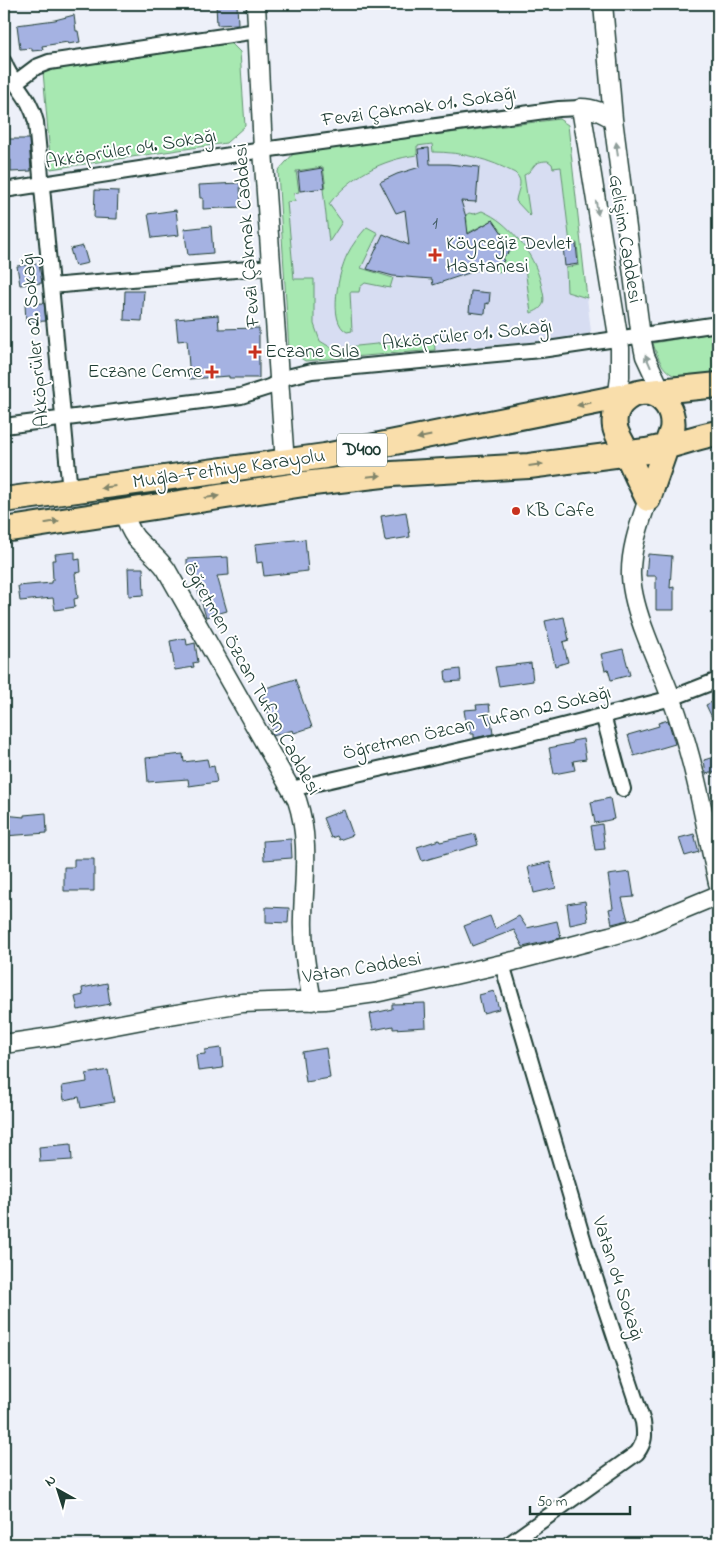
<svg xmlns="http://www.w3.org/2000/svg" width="722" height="1548" viewBox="0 0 722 1548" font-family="'Indie Flower',sans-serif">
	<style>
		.built { fill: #d7ddf2 }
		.green { fill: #a7e8b1; stroke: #639272 }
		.building { fill: #a5b2e2; stroke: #1f3d34 }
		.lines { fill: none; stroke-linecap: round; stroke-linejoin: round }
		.minor-casing { stroke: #1f3d34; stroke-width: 18 }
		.tertiary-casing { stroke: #1f3d34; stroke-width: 21 }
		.trunk-casing { stroke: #1f3d34; stroke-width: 28 }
		.minor { stroke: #fff; stroke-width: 14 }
		.tertiary { stroke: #fff; stroke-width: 18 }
		.trunk { stroke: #f9deab; stroke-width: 24 }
		.oneway { fill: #8f9e9a }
		.oneway2 { fill: #81856a }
		.poi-dot { fill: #c8321e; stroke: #fff; stroke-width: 2 }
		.labels { text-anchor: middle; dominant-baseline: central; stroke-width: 4; stroke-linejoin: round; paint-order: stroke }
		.number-label { font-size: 18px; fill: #405a60 }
		.shield { fill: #fff; stroke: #627771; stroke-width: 1 }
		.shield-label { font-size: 19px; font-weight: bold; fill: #1f3d34 }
		.street-label { font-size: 20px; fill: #1f3d34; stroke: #fff }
		.poi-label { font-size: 20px; fill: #1f3d34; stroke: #fff; text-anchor: start }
	</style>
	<rect width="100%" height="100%" fill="#edf0f9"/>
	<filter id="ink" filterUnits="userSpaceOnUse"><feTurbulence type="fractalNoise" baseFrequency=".02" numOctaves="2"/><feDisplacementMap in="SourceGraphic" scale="10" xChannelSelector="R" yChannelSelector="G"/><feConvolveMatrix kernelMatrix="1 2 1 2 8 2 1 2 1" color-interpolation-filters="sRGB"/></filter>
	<g filter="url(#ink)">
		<path class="built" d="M432,144L433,152L455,153L481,158L515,173L520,179V185L529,215L524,175L528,174L534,165L539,162L548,161L561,167L570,244L577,243L579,266L567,292L587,298L591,331L585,337L435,350L434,338L338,348L330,347L320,341L314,324V279L294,280L287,202L295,201L296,171L323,167L326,189H323L330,241L329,204L341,190L359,176L379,164L391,160L417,155V146Z"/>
		<path class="green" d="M231,43L240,52L245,126L226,143L51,169L43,71Z
			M559,119L568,125L587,298L567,292L566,268L579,265L577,243L570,244L561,167L553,168L552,164L548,161C530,161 536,170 524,175L530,216L516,201C517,190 525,182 515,173C489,159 462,152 433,152L432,144L417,146V155C381,160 351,176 329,204L342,222L329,242L323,189L326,188L323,167L296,171L299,192L294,193L295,201L287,202L294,279H314V324L320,341L330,347L338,348L434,338L435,350L305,361L289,350L278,171L294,153Z
			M482,211C489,214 496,218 502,223C522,240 537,262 542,288C543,293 545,299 543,304C541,309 536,311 531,313L525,268L497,272L494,267L504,261L502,257L514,249L493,220L454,240L467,222L466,215L469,213L474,214Z
			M367,227L378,233L361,268L393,278L390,288L365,283L360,287L359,292H350L352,331L347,332C327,322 339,271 347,255C352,245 359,236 367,227Z
			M718,332V372C680,378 666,386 653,343Z"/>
		<path class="building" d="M216,4H237L238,24L217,25Z
			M74,15L76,31H78L80,42L68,44V42L42,46L43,50L32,51V48L20,49L17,25L55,20Z
			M8,139H29L31,171L11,172V160H9Z
			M429,148L430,164H448L479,167L476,202L461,201L466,217L468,234L493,220L513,249L502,258L504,261L489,270L487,267L433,285L432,279L393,276L367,269L383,234L409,245L405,210L396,213L380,182L397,174L420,167L418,149Z
			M322,168L325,188L300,191L298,172Z
			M240,183L241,207L203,209V198H200L199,185Z
			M95,190L118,191L117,219L94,218Z
			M176,210L179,235L152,238L148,214Z
			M211,226L213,253L188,255L184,229Z
			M576,244L578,264L565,266L563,246Z
			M83,246L88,263L75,266L70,249Z
			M39,264L42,283L20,285L17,266Z
			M125,291H144L142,321L124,320Z
			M471,291L490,293L489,304L486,303L485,314L469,312Z
			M44,303L46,321L26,322L25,304Z
			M218,315L219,329L259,328V378H229V376L190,379L187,340L178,341L176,319Z
			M406,512L410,537L385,541L381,516Z
			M305,539L308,571L264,576L262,562L257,563L255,544Z
			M75,552V560L80,559L81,572L75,573L78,598L74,599L75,607L55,610L53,598L20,601L18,586L51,583V581L53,580L52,560H56L55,554Z
			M648,554L672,556L670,588L674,587V610H656V576H646Z
			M228,557L229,575L217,576L227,611L206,617L194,578V570H187V559Z
			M128,568H143L144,595L129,596Z
			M564,617L569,640L563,642L568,662L555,666L545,621Z
			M186,638L187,645L195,643L198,662L193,663L194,667L175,670L170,641Z
			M623,649L630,675L611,680L608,669L605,670L601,654Z
			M531,663L533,681L499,686L495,667Z
			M460,669L461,681L446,682L445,671Z
			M295,679L312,727L294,733L293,730L273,736L268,718H270L262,695L268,693L266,688Z
			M718,699V730L706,705Z
			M489,704L493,734L474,738V734H470L469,723H466L464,710L477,709L476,705Z
			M668,720L675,744L634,756L628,735L659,726L658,723Z
			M583,739L586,759L573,761L575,770L554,774L549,748L573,743L572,741Z
			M183,754L184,762L207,759L209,767L214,766L217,782L189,786L188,779L148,782L146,758Z
			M714,757L717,771L706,774L704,760Z
			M610,798L614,819L595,823L591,802Z
			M344,810L353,835L339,840L337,836L331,838L323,818Z
			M46,813L47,833L4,836V815L24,817V815Z
			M602,824L605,849L595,850L591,826Z
			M475,834L478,845L422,861L417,847L439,840L440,842Z
			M694,834L699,852L685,856L679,838Z
			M291,839L292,858L264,860L263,841Z
			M74,859H94V891H64V867H74Z
			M550,862L556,888L534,893L528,867Z
			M630,872L634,897L622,898L628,920L612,924L609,909L613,908L608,875Z
			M585,901L588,921L570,925L567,904Z
			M266,907L289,908L288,923L266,922Z
			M490,916L495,929L519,916L527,928L557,921L561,938L523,947L514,930L472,946L464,926Z
			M107,983L110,1004L78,1010L75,997L83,995L82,988Z
			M494,991L499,1009L483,1013L479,995Z
			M425,1003L426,1027L393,1029V1026L373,1030L370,1014L392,1009V1004Z
			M221,1048L223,1068L198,1071L196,1055L205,1054V1050Z
			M326,1048L330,1078L306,1082L302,1052Z
			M108,1070L114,1102L81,1108L79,1097L64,1100L62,1086L87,1082L86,1074Z
			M71,1144L72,1160L40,1162L39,1147Z"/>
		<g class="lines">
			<defs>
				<path id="minor" d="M4,62C12,85 30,95 36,122L70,492
					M16,82L36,67L49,62L257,31
					M4,190L263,150L559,109L581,108
					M51,286L271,267
					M4,426L241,396L269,387L287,377L312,371L541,350L718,324
					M603,715L623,789
					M291,789L523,736L672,698L718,680
					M502,964L589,1259L643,1422C645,1435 645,1442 637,1453L509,1544"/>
				<path id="tertiary" d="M256,4L263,150L285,463
					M603,4L613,119
					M616,408L620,377V348L581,108C594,108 603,113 613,119L641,337L645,356L666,401
					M648,499C640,523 630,550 631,576C632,596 639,617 646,635C657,664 670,691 679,720C697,773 706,829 718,883
					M123,511C126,520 129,529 135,537C145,549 156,555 166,569L297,800C310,839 304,877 303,917C302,946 307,973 312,1001
					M4,1044L52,1037L158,1017L242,1003L325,1000L375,993L502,964L610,936L638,928L718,895"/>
				<path id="trunk" d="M644,392C664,394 675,411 672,430L648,499C639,481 631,463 623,445C620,439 616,433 615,427C612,408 626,394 644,392Z
					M4,500L325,456L640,393L718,385
					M4,530L304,484L392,474L529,466L646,451C671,447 694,437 718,433"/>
			</defs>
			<use href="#minor" class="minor-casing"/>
			<use href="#tertiary" class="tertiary-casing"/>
			<use href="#trunk" class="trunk-casing"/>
			<use href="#minor" class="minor"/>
			<use href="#tertiary" class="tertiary"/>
			<use href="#trunk" class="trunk"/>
		</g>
		<defs><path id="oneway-solid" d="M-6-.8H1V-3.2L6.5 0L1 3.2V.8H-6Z" transform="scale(1.25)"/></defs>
		<g class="oneway">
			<use href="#oneway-solid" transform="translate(617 149) rotate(-97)"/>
			<use href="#oneway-solid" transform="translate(597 208) rotate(81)"/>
			<use href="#oneway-solid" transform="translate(648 361) rotate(-113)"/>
		</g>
		<g class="oneway2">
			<use href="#oneway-solid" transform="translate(584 404) rotate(168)"/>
			<use href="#oneway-solid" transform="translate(424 437) rotate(168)"/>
			<use href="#oneway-solid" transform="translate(536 465) rotate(-7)"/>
			<use href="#oneway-solid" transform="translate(374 476) rotate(-6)"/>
			<use href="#oneway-solid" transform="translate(108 487) rotate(172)"/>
			<use href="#oneway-solid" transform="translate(212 497) rotate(-8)"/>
			<use href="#oneway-solid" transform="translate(52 522) rotate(-9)"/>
		</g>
	</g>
	<g class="poi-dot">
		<path d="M432.5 247.5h5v5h5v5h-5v5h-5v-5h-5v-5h5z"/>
		<path d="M252.5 344.5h5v5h5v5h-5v5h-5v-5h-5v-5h5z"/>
		<path d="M209.5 364.5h5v5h5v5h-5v5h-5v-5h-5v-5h5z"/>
		<circle cx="516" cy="511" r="5"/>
	</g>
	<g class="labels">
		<g class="number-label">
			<text x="435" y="224">1</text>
		</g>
		<rect class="shield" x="337" y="433.5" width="50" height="33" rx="4"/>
		<g class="shield-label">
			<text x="362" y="450">D400</text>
		</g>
		<g class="street-label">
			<text transform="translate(419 108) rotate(-8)">Fevzi Çakmak 01. Sokağı</text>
			<text transform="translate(131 150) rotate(-9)">Akköprüler 04. Sokağı</text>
			<text transform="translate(248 235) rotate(-94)">Fevzi Çakmak Caddesi</text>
			<text transform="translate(624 239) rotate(81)">Gelişim Caddesi</text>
			<text transform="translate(467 336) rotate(-6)">Akköprüler 01. Sokağı</text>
			<text transform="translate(36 340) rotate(-95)">Akköprüler 02. Sokağı</text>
			<text transform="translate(229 470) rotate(-8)">Muğla-Fethiye Karayolu</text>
			<text transform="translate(251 679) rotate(61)">Öğretmen Özcan Tufan Caddesi</text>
			<text transform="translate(477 724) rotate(-13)">Öğretmen Özcan Tufan 02 Sokağı</text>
			<text transform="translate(362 969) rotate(-9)">Vatan Caddesi</text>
			<text transform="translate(617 1279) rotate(72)">Vatan 04 Sokağı</text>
		</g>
		<g class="poi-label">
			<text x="446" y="244">Köyceğiz Devlet<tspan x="446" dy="23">Hastanesi</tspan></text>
			<text x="265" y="352">Eczane Sıla</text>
			<text x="202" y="372" text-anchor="end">Eczane Cemre</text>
			<text x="526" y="511">KB Cafe</text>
		</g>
	</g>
	<rect width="722" height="1548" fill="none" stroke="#fff" stroke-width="20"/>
	<rect x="10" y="10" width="702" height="1528" fill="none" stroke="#1f3d34" stroke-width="2" filter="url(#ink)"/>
	<g transform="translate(58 1490) rotate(321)" stroke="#ffffff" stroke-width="4" paint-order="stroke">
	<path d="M0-4L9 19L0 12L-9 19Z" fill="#1f3d34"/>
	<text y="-8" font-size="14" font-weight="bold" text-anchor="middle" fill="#1f3d34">N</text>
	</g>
	<path d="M530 1506v8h100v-8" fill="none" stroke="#1f3d34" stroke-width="2.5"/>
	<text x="537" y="1506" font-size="15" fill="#1f3d34" stroke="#ffffff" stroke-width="4" paint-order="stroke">50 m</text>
</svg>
